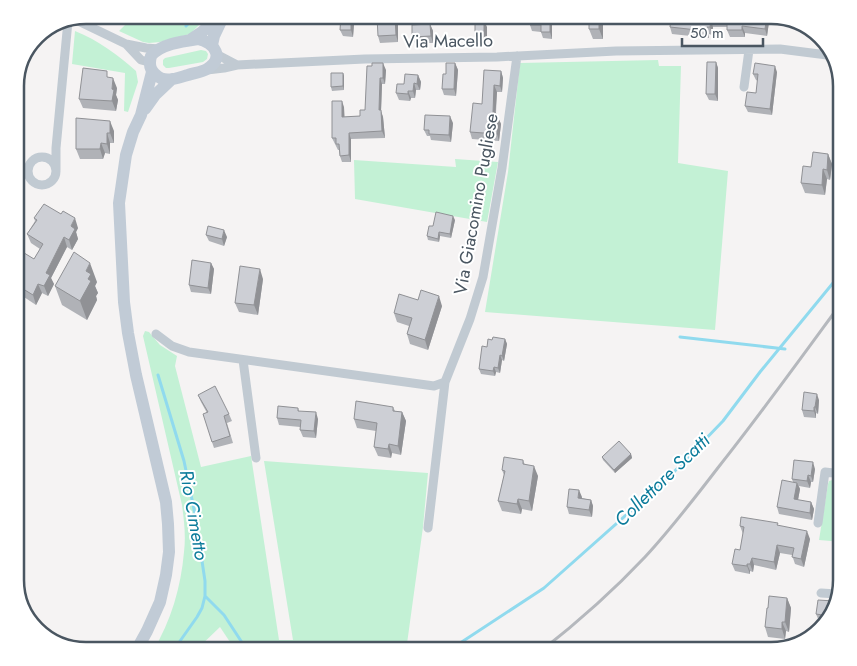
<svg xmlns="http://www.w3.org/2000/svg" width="857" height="666" viewBox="0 0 857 666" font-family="Jost,sans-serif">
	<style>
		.green { fill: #c3f1d5 }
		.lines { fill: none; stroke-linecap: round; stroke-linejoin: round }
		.stream { stroke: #90daee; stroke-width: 3 }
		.street { stroke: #c1cad2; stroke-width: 9 }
		.secondary { stroke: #c1cbd6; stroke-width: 12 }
		.rail { stroke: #b5b8bd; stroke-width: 3 }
		.wall { fill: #b0b2b7 }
		.shaded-wall { fill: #909195 }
		.building { fill: #cdcfd5; stroke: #909195 }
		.labels { text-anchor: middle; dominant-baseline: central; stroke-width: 4; stroke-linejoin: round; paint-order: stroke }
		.street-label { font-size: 18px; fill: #4a5661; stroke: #fff }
		.water-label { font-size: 19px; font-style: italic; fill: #0c7c9b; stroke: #fff }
		.rim { fill: none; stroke: #4a5661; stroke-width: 2.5 }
	</style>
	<rect width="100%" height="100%" fill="#f5f3f3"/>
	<path class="green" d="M129,15H209L190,34L160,42L149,43L143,42L119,31L126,24Z
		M75,31C98,40 118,55 136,71L138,82L128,112L124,111L125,73L72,64Z
		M201,50L206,51L208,54L207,59L203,62L169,68H166L163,65V60L165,58Z
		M658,60L659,66H681L678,163L728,171L715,330L485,312L508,172L520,63Z
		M455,159L498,162L487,222L355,199L354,160L456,167Z
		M145,331L149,332L160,345L177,356L175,366L201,467L251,456L279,640H293L264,461L428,473L423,527L406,651H236L220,627L195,651H153C171,621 181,587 184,552C186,536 184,520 182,505L143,336Z
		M836,479H842V542L819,540L828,484L829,481Z"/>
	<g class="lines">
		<path class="stream" d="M186,26L197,15
			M680,337L785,349
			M158,375L184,461L195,514L205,581V596L202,608L197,617L173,651
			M205,596L224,615L243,644L291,651
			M448,651L544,588L670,476L723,421L760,372L842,272"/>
		<path class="street" d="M74,19L126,44L146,48L159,49
			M126,44L141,60L149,62
			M216,54L237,65
			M207,70L224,68L237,65L365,59L497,57L616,51L780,49L835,56
			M744,87L749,50
			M28 171a14 14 0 1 1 28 0a14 14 0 1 1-28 0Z
			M56,170V148L68,21
			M156,334L172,346L189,352L434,386L445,382
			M243,360L256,458
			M818,523L825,472L842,474
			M428,528L445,382L470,319L483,277L502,168L517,56
			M821,593L837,594"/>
		<path class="secondary" d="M198,39C215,43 225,58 207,69C202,72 194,73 188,75C177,78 164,84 155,74C149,69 149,63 151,56C160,44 184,41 198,39Z
			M190,40L202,32L221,15
			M212,45L214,36L224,15
			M145,109L155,95L172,79
			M136,651L147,631L160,602L166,575L169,552L168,524L166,502L136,375L128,333L124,302L119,203L126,155L133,132L141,115L152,72"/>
		<path class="rail" d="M541,651C578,622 613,591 645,557C671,529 694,499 717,469C760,415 801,358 842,302"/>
	</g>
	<path class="wall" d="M98,15H110L109,18Z
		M117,15H127V18Z
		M341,15H358L357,24H354L353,37L343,36L340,30Z
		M530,15H552V39L543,38L541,32L532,31L530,25Z
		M603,15V39H593L589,29Z
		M650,15L649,25L630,23L628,16Z
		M770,15L767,36L745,33V37H730L727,30V27H713L712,35L709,34V38L672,34L670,27V23L667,16Z
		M398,23V42L380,43L378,36Z
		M430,24L433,31V43H415L412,37Z
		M487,27V44H478L475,37Z
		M806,28L818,32L821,36L809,35Z
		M716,62L718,68V101L709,100L706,94Z
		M455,63L458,70L456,96L444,95L442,89Z
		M372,66L386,70L385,84H382L381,111L383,117L385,138L351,139V162H342L340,156L339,150H338L332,138L344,107V117L360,116L365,110Z
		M501,71L503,78L502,92H497L496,113L501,124L499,141L472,139L470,132L482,104Z
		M777,72L772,115L748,112L745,106L756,93L758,81L756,80L753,74Z
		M343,73L344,76V90L332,91L331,87Z
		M418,75L421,82L420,90H416L415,98H411L410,101L399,100L396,93L404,84Z
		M842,86V135H837L833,127L835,106L833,101Z
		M117,88L116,95L118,100L116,111L83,108L79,99Z
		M76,118L114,131V143H110V154L105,153L103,159H80L76,149Z
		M453,123L451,142L431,140L430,136H427L424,130Z
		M828,154L832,164L830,180L827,179L825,195L805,193L801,183L811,167Z
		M34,218L78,228L76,232L78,239L72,250L67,247L51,278L54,284L48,296L42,293L36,305L15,291V250L34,259L40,249L31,243L27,234L35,221Z
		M455,220L451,238L440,236L439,242L428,240L427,236L433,226Z
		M206,235L227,237L224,246L209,241Z
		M211,263L214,269L211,294L191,292L189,285Z
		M263,279L258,315L239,312L235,303Z
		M97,282L95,286L98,293L96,296L97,300L87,320L62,305L55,286Z
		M418,300L442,306L428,350L410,344L407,334L409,326L397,322L394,313Z
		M505,339L507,344L504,361L502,360L500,373L496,372L495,376L481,374L479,369L487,347L492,340Z
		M198,395L229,414L232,421L227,423L233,443L214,448L212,442L207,413L201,402Z
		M819,400L818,414L816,413V418L804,417L802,410Z
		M393,407L395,411L402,412L406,421L401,455L392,453L391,458L378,456L374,447L376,431L357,428L354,419Z
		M298,408L299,411L318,419L316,438L303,437L300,430V427L279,425L277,418Z
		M631,454L632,458L615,473L603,460L602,457Z
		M523,460L525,465L538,476L532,511L522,509L521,514L502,511L498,501L504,475L502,470Z
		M815,469L813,482H811L810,488L799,486L800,489L798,500L811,502L814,509L812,520L779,514L777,507L793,482L792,479Z
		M582,497L581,498L591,500L593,506L592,517L569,514L567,507Z
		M778,525L810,539L804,567L795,564L792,555L780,553L776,570L754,565L753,572L750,571V574L735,571L732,564L740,550L743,534L740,526Z
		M787,598L791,608L789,632L786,631L785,639L768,637L765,627L768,608Z
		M834,601L826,622L819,621L816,614Z"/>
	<path class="shaded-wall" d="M355,15H358L357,24L355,17Z
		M550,15H552V39L550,32Z
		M599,15H603V39L599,29Z
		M647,15H650L649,25L647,18Z
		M767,15H770L767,36L765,29Z
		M351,17L354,24L353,37L351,30Z
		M395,17L398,23V42L396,35Z
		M484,20L487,27V44L484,37Z
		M711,20L713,27L712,35L710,27Z
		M430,24L433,31V43L431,36Z
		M742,26L745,33V37L742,30Z
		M707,27L709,34V38L706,31Z
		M716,62L718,68V101L715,94Z
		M383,63L386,70L385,84L383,78Z
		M455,63L458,70L456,96L454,89Z
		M775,66L777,72L772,115L770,109Z
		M501,71L503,78L502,92L500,86Z
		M343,73L344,76V90L343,86Z
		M418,75L421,82L420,90L417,84Z
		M113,78L117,88L116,95L118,100L116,111L112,101V89Z
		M380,78L382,84L381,111L383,117L385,138L382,131L379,110Z
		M414,83L416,90L415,98L413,91Z
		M494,85L497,92L495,119L493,113Z
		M408,91L411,98L410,101L408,94Z
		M342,101L344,107L345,124L342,117Z
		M496,113L501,124L499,141L497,134Z
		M450,116L453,123L451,142L449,135Z
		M110,121L114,131V143L110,133Z
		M107,133L110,143V154L107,144Z
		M349,133L351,139V162L349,155Z
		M101,143L105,153L103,159L100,149Z
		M828,154L832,164L830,180L827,170Z
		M823,169L827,179L825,195L822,185Z
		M453,216L455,220L451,238L450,234Z
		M75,218L78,228L76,232L78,239L72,250L69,240L71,226Z
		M224,230L227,237L224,246L222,239Z
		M439,232L440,236L439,242L438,239Z
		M64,237L67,247L51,278L54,284L48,296L44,286L46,273Z
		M90,263L97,282L95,286L98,293L96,296L97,300L87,320L80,301L86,271Z
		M211,263L214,269L211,294L208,288Z
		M260,269L263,279L258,315L254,305Z
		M38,284L42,293L36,305L33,295Z
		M439,296L442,306L428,350L425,340Z
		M505,339L507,344L504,361L502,356Z
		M500,355L502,360L500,373L498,368Z
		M494,367L496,372L495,376L493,371Z
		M817,394L819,400L818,414L815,407Z
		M814,407L816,413V418L814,411Z
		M316,412L318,419L316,438L314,431Z
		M402,412L406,421L401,455L398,446Z
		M389,444L392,453L391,458L388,449Z
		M631,454L632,458L615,473L614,470Z
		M813,462L815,469L813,482L811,476Z
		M534,466L538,476L532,511L529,501Z
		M808,475L811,482L810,488L807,481Z
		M797,483L800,489L797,505L794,499Z
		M579,490L582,497L581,505L578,498Z
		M518,499L522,509L521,514L517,504Z
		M591,500L593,506L592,517L589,510Z
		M811,502L814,509L812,520L810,513Z
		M807,531L810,539L804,567L801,559Z
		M777,545L780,553L776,570L774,562Z
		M752,558L754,565L753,572L750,564Z
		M747,564L750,571V574L747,566Z
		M787,598L791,608L789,632L785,622Z
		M782,622L786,631L785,639L782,629Z"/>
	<path class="building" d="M341,15H355V17H351V30H340Z
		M530,15H550V32H541V25H530Z
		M589,15H599V29H589Z
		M628,15H647V18L628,16Z
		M667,15H767L765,29L742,26V30H727V19L711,20L710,27H707L706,31L670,27L671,16H667Z
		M377,17H395L396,35L378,36Z
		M475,20H484V37H475Z
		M430,24L431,36L412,37V25Z
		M707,62H716L715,94H706Z
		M372,63H383V78H380L379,110H381L382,131L349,133V155L340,156L339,144H336V138H332V101H342V117L360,116V110H365L367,66H372Z
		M446,63H455L454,89H442L443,74H446Z
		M755,63L775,66L770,109L745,106L747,92L756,93L758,74H753Z
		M83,68L107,71V77L113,78L112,89L114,90L112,101L79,99Z
		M484,70L501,71L500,86L494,85L493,113H496L495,117H498L497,134L470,132L473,103L482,104Z
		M331,73H343V86L331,87Z
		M405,74L418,75L417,84L414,83L413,91H408V94L396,93L397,84H404Z
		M835,78L840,79L842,86V127H833L835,101H833Z
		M425,115L450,116L449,135L429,134V130H424Z
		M76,118L110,121V133H107V144L101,143L100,149H76Z
		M813,152L828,154L827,170L823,169L822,185L801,183L803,166L811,167Z
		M44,204L61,214L63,211L75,218L71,226L75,229L69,240L64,237L46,273L50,275L44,286L38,284L33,295L15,284V250L16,248L34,259L43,244L27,234L37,220L34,218Z
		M436,212L453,216L450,234L439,232L438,239L427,236L429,226H433Z
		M208,226L224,230L222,239L206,235Z
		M74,252L90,263L86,271L91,274L88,279L91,281L80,301L55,286Z
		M192,260L211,263L208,288L189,285Z
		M240,266L260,269L254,305L235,303Z
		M421,290L439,296L425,340L407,334L412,318L394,313L399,294L418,300Z
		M493,337L505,339L502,356L500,355L498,368L494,367L493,371L479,369L482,346L487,347L488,339L492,340Z
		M215,386L229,414L224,416L230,436L212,442L203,414L208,412L198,395Z
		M804,392L817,394L815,407H814V411L802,410Z
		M356,401L393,407V411L402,412L398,446L389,444L388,449L374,447L377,423L354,419Z
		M278,406L298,408V411L316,412L314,431L300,430L301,420L277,418Z
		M619,441L631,454L614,470L602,457Z
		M504,457L523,460V464L534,466L529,501L518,499L517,504L498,501L505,471L502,470Z
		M794,460L813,462L811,476L808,475L807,481L792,479Z
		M782,480L797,483L794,499L811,502L810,513L777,507Z
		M569,489L579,490L578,498L591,500L589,510L567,507Z
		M741,517L778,523L777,525L807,531L801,559L792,557L794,548L777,545L774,562L752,558L750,564H747V566L732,564L735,549L740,550L744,527L740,526Z
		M769,596L787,598L785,622H782V629L765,627L767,608H768Z
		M818,600L834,601L829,616L816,614Z"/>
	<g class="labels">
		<g class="street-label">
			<text transform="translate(448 41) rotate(-1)">Via Macello</text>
			<text transform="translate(476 204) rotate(-80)">Via Giacomino Pugliese</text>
		</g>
		<g class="water-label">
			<text transform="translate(662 480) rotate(-44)">Collettore Scatti</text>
			<text transform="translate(194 515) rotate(80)">Rio Cimetto</text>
		</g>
	</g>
	<path d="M0 0H857V666H0ZM86 24H771A62 62 0 0 1 833 86V580A62 62 0 0 1 771 642H86A62 62 0 0 1 24 580V86A62 62 0 0 1 86 24Z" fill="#fff" fill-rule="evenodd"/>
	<path class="rim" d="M86 24H771A62 62 0 0 1 833 86V580A62 62 0 0 1 771 642H86A62 62 0 0 1 24 580V86A62 62 0 0 1 86 24Z"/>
	<path d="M682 38v8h81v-8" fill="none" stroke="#4a5661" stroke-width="2.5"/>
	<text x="690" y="38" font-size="15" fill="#4a5661" stroke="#ffffff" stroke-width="4" paint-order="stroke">50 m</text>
</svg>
